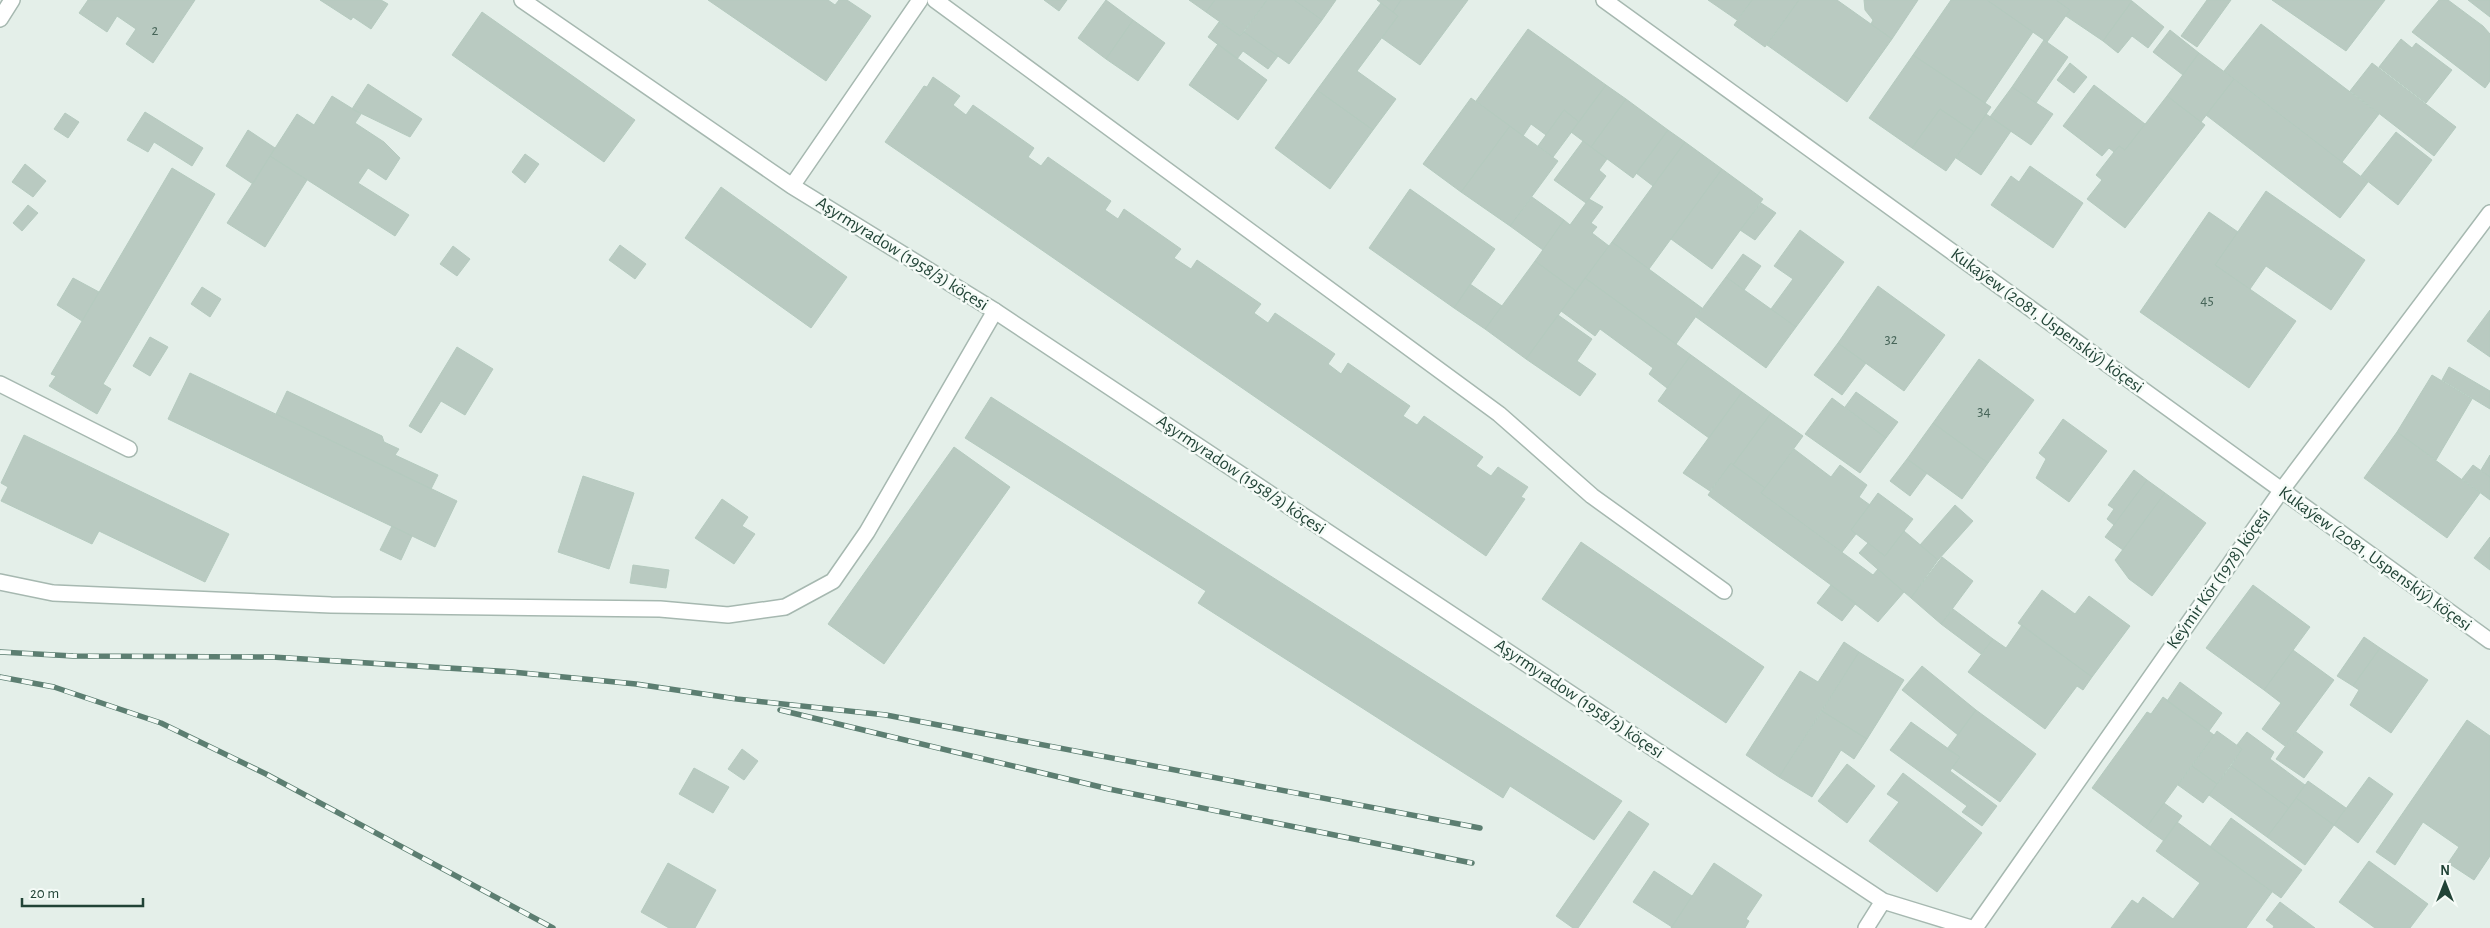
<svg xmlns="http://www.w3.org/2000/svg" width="2490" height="928" viewBox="0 0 2490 928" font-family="'Alegreya Sans',sans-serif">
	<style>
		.building { fill: #b9cac1; stroke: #b5cabf }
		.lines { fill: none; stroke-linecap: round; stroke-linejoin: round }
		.lane-casing { stroke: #a6b8b0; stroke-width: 18 }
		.street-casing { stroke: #a6b8b0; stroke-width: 18 }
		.lane { stroke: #fff; stroke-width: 15 }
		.street { stroke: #fff; stroke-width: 15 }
		.rail-casing { stroke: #5c7e71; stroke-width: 5.5 }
		.rail { stroke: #f5fbf7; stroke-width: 4; stroke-dasharray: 11; stroke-linecap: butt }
		.labels { text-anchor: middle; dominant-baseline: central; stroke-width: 5; stroke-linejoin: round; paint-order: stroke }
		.number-label { font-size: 15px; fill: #476559 }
		.street-label { font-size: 18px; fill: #214336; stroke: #f5fbf7 }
	</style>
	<rect width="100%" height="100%" fill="#e4efe9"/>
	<path class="building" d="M88,0H195L153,63L126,44L136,29L117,16L107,32L79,13Z
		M320,0H381L388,4L371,29L353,17L351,20Z
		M708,0H828L835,5L839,0H847L871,16L826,81Z
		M1044,0H1067L1059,11Z
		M1106,0L1133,20L1106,59L1078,38Z
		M1189,0H1215L1206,12Z
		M1215,0H1267L1240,36L1206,12Z
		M1267,0H1294L1322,20L1289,64L1244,32Z
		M1294,0H1336L1322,20Z
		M1377,0H1401L1393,12Z
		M1401,0H1468L1420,65L1382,38L1398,16L1393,12Z
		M1708,0H1752L1737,20Z
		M1752,0H1799L1765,47L1734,25Z
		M1799,0H1837L1892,39L1847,102L1767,45Z
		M1864,0H1918L1892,39L1871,24L1873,20L1865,10Z
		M1951,0H1987L2033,32L1985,103L1913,55Z
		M1987,0H2056L2070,10L2047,42Z
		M2056,0H2130L2132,1L2103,41L2066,16L2070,10Z
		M2207,0H2231L2197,47L2181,36Z
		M2272,0H2385L2346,51Z
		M2439,0H2448L2483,26L2490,34V81L2485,88L2412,32Z
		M2468,0H2490V17Z
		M2132,1L2164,27L2148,48L2132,36L2118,53L2103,41Z
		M1381,3L1398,16L1357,71L1396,99L1373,130L1317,90Z
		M482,12L635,120L604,162L452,55Z
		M1133,20L1165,43L1138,81L1106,59Z
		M1219,22L1240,36L1244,32L1278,56L1268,69L1243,51L1237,59L1208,37Z
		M2261,24L2379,114L2342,162L2224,71Z
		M1528,29L1606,85L1579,122L1564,110L1546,135L1531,124L1523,136L1476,101Z
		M2170,30L2199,53L2183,75L2153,52Z
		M2401,39L2412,48L2416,43L2452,70L2426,103L2379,67Z
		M2044,40L2068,57L2036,103L2012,87Z
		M1218,44L1267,80L1238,120L1189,85Z
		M2199,53L2234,79L2201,122L2167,96Z
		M1913,55L1991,107L1974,132L1940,109L1912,148L1869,118Z
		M2070,63L2087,77L2074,93L2057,80Z
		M2372,63L2456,127L2434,156L2350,91Z
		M933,77L960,96L953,105L966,115L973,105L1034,148L1028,157L1041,166L1048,157L1111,201L1105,210L1118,219L1124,209L1181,249L1174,258L1191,269L1197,260L1261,304L1254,313L1268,323L1275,313L1335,354L1328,364L1341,374L1348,363L1410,406L1403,416L1417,425L1424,416L1483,457L1476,466L1491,476L1498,467L1528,487L1521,497L1525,499L1486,556L885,142L924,86L927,87Z
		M2234,79L2368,182L2340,218L2206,115Z
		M368,84L422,119L410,137L352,109Z
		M1606,85L1626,99L1591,147L1571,132Z
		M2094,85L2145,124L2125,150L2119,146L2114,152L2109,148L2102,156L2063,126Z
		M2012,87L2053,114L2031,145L1990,117Z
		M1317,90L1373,130L1330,189L1275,148Z
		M332,96L361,114L355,123L384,142L400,158L386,180L368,168L358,183L409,215L395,236L270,156L297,114L314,125Z
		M2167,96L2205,125L2125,228L2087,199L2102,180L2096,175L2114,152L2119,146L2125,150Z
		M1471,98L1510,126L1461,192L1423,164Z
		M1626,99L1668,130L1633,178L1591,147Z
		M1940,109L1974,132L1946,171L1912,148Z
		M1564,110L1579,122L1553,157L1538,146Z
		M145,112L203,148L192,166L154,142L148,152L127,140Z
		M65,113L79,122L68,138L54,129Z
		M1986,114L2011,131L1981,175L1956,158Z
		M1510,126L1558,161L1510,226L1461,192Z
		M248,130L275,148L253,184L226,166Z
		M1668,130L1685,142L1653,186L1636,173Z
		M2396,132L2432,160L2398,205L2361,176Z
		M1583,141L1607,159L1599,170L1606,176L1586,203L1554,180Z
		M1685,142L1722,169L1649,269L1612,242Z
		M525,154L539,164L525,183L512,172Z
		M270,156L307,180L265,247L227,223Z
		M25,164L46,181L33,197L12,182Z
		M2030,166L2083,203L2053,248L1991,205L2011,176L2019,182Z
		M172,168L215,194L103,384L111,389L97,414L49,386L56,376L51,374Z
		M1722,169L1763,199L1712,269L1671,239Z
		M721,187L847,277L811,328L685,238Z
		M1410,189L1495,249L1454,308L1369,248Z
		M2266,191L2365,260L2331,310L2266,266L2250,289L2215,265Z
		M1532,197L1564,220L1543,250L1510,226Z
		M1589,199L1603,207L1591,223L1597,227L1592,233L1609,246L1576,291L1535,261L1564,220L1570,225Z
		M1761,203L1776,213L1755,240L1740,230Z
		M28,205L38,213L22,231L13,223Z
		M2209,212L2238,232L2215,265L2296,321L2249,388L2140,312Z
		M1800,230L1844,262L1796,327L1771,309L1793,279L1774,266Z
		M1612,242L1702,308L1676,344L1585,278Z
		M620,245L646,264L635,279L609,260Z
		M453,246L470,259L457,276L440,264Z
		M1743,254L1761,266L1744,290L1726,277Z
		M1535,261L1576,291L1526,359L1485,329Z
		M1726,277L1796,327L1766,368L1696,317Z
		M73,278L99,292L82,321L57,305Z
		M1585,278L1691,355L1667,388L1649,374L1653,368L1600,329L1595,336L1561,311Z
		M1470,284L1502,306L1485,329L1454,308Z
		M1878,286L1945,335L1904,391L1838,343Z
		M202,287L221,299L210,317L191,304Z
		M2490,310V357L2467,341Z
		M1558,315L1592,339L1577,361L1596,374L1580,396L1526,359Z
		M150,337L168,347L150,376L133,366Z
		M1838,343L1866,363L1842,395L1814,375Z
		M457,347L493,369L465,415L441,401L421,433L409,426Z
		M1691,355L1742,392L1709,438L1658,401Z
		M1979,359L2034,400L1988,463L1933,423Z
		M2449,367L2490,391V409L2442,380Z
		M190,373L457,501L435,547L168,419Z
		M2432,375L2472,399L2436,460L2397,432Z
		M287,391L382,436L384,442L399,449L395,455L438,475L431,489L276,414Z
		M1742,392L1771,413L1733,465L1731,463L1710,491L1683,473Z
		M1856,392L1898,422L1886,438L1845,407Z
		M991,397L1622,801L1594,840L1510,786L1503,798L1198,603L1206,591L965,438Z
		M1832,398L1886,438L1860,473L1805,434Z
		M1771,413L1803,436L1765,488L1733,465Z
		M2063,419L2107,451L2069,502L2036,478L2046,459L2039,453Z
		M1933,423L1988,463L1962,499L1907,459Z
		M2397,432L2480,493L2447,538L2364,478Z
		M24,435L229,534L205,582L99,531L92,544L1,501L8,487L1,483Z
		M954,447L1010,487L884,664L828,624Z
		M1794,449L1831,477L1840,465L1867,485L1859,497L1870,505L1851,530L1856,534L1842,552L1761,493Z
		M2490,455V477L2481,470Z
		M1907,459L1927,473L1910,496L1890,481Z
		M1731,463L1765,488L1761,493L1873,575L1878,569L1904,592L1878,622L1831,585L1708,495Z
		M2473,465L2490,477V500L2462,479Z
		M2134,470L2147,480L2114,525L2107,519L2114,509L2108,505Z
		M583,476L634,493L609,569L558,552Z
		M2147,480L2165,493L2123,550L2105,537Z
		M1878,493L1913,519L1885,556L1851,530Z
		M2165,493L2206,523L2152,596L2129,579L2115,560Z
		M722,499L748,517L742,526L755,534L734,564L695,538Z
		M1955,505L1973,521L1938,560L1920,545Z
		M392,526L412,536L401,560L380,550Z
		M1904,531L1938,560L1911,598L1859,553L1868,543L1885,556Z
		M2490,537V570L2474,558Z
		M1581,542L1764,667L1726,723L1542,599Z
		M1942,557L1973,581L1941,624L1911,598Z
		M633,565L669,570L666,588L630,583Z
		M1831,585L1856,603L1842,621L1817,603Z
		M2253,585L2310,627L2264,690L2206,648Z
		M2042,590L2075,614L2089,596L2130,626L2092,677L2018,623Z
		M1953,609L1993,639L1981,654L1941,624Z
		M2022,625L2092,677L2083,690L2077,686L2045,729L1968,672L1993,639L2006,648Z
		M2364,637L2380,648L2353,686L2337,676Z
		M1844,642L1859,652L1779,777L1746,755L1800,671L1818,682Z
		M2380,648L2428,680L2391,733L2350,705L2359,690L2353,686Z
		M2293,650L2334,680L2285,746L2262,729L2281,703L2264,690Z
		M1859,652L1904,680L1867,739L1822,711Z
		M1922,666L1976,710L1958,735L1902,690Z
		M2180,682L2222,713L2209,731L2167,701Z
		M2163,697L2214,735L2146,828L2092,788L2147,712L2151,714Z
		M1976,710L2036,754L2000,802L1952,768L1960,757L1947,749Z
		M1822,711L1867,739L1854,759L1841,750L1812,797L1779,777Z
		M2467,720L2490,736V856L2474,880L2448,863L2459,847L2423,822L2395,865L2376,852Z
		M1911,722L1960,757L1950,771L1997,806L1982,826L1962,812L1967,806L1890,750Z
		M2217,731L2242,749L2217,784L2192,766Z
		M2247,732L2274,752L2270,759L2305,785L2289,808L2231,766L2242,749L2237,745Z
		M2296,732L2323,752L2304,778L2276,759Z
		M742,749L758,761L744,780L728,769Z
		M1847,764L1875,786L1847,823L1818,801Z
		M2192,766L2217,784L2203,803L2178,785Z
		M2231,766L2289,808L2267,837L2209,795Z
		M694,768L729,787L713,813L679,794Z
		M1903,773L1982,833L1937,892L1869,841L1899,802L1887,794Z
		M2369,777L2393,794L2358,843L2334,825Z
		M2308,781L2346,808L2334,825L2296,798Z
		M2296,798L2334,825L2305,865L2267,837Z
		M2164,803L2182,816L2164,841L2146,828Z
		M1629,811L1649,824L1578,928H1573L1556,916Z
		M2231,818L2302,870L2281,898L2210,847Z
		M2177,822L2272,892L2246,928H2111L2132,900L2138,904L2143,897L2173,919L2200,883L2156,851Z
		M2369,861L2428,904L2410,928H2375L2339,902Z
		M668,863L716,890L695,928H669L641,912Z
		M1714,863L1762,895L1746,919L1749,921L1745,928H1671Z
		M1654,871L1692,896L1672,927L1633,902Z
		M2280,902L2315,928H2273L2274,926L2266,920Z"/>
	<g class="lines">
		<defs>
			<path id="lane" d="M935,0L1499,414L1592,496L1724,591
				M0,582L53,593L331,605L660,609L728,615L785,607L833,581L867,532L995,311"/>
			<path id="street" d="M522,0L792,186L995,311L1883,901L1971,928
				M1604,0L2490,641
				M0,19L12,0
				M792,186L920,0
				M0,384L129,449
				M1866,928L1883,901
				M1975,928L2281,491L2490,213"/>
		</defs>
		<use href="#lane" class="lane-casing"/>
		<use href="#street" class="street-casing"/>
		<use href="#lane" class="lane"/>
		<use href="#street" class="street"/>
		<defs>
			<path id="rail" d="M0,652L73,656L272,657L512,672L636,684L737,699L886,715L1480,828
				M0,677L54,687L161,723L266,774L553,928
				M780,710L1109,789L1472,863"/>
		</defs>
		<use href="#rail" class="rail-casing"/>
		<use href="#rail" class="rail"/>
	</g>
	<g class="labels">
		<g class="number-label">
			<text x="155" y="30">2</text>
			<text x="2207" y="300">45</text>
			<text x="1891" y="339">32</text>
			<text x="1984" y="411">34</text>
		</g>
		<g class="street-label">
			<text transform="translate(902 254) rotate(32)">Aşyrmyradow (1958/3) köçesi</text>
			<text transform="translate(2047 321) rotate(36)">Kukaýew (2081, Uspenskiý) köçesi</text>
			<text transform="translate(1241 475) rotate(34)">Aşyrmyradow (1958/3) köçesi</text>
			<text transform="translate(2375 559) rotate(36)">Kukaýew (2081, Uspenskiý) köçesi</text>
			<text transform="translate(2219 579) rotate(-55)">Keýmir Kör (1978) köçesi</text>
			<text transform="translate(1579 699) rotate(34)">Aşyrmyradow (1958/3) köçesi</text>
		</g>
	</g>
	<g transform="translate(2445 883)" stroke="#f5fbf7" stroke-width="4" paint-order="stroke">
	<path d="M0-4L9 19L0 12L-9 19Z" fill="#214336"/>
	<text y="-8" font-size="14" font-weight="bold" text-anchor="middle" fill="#214336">N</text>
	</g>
	<path d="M22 898v8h121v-8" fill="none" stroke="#214336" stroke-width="2.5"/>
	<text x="30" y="898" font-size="15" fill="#214336" stroke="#f5fbf7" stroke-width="4" paint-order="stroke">20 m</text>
</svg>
